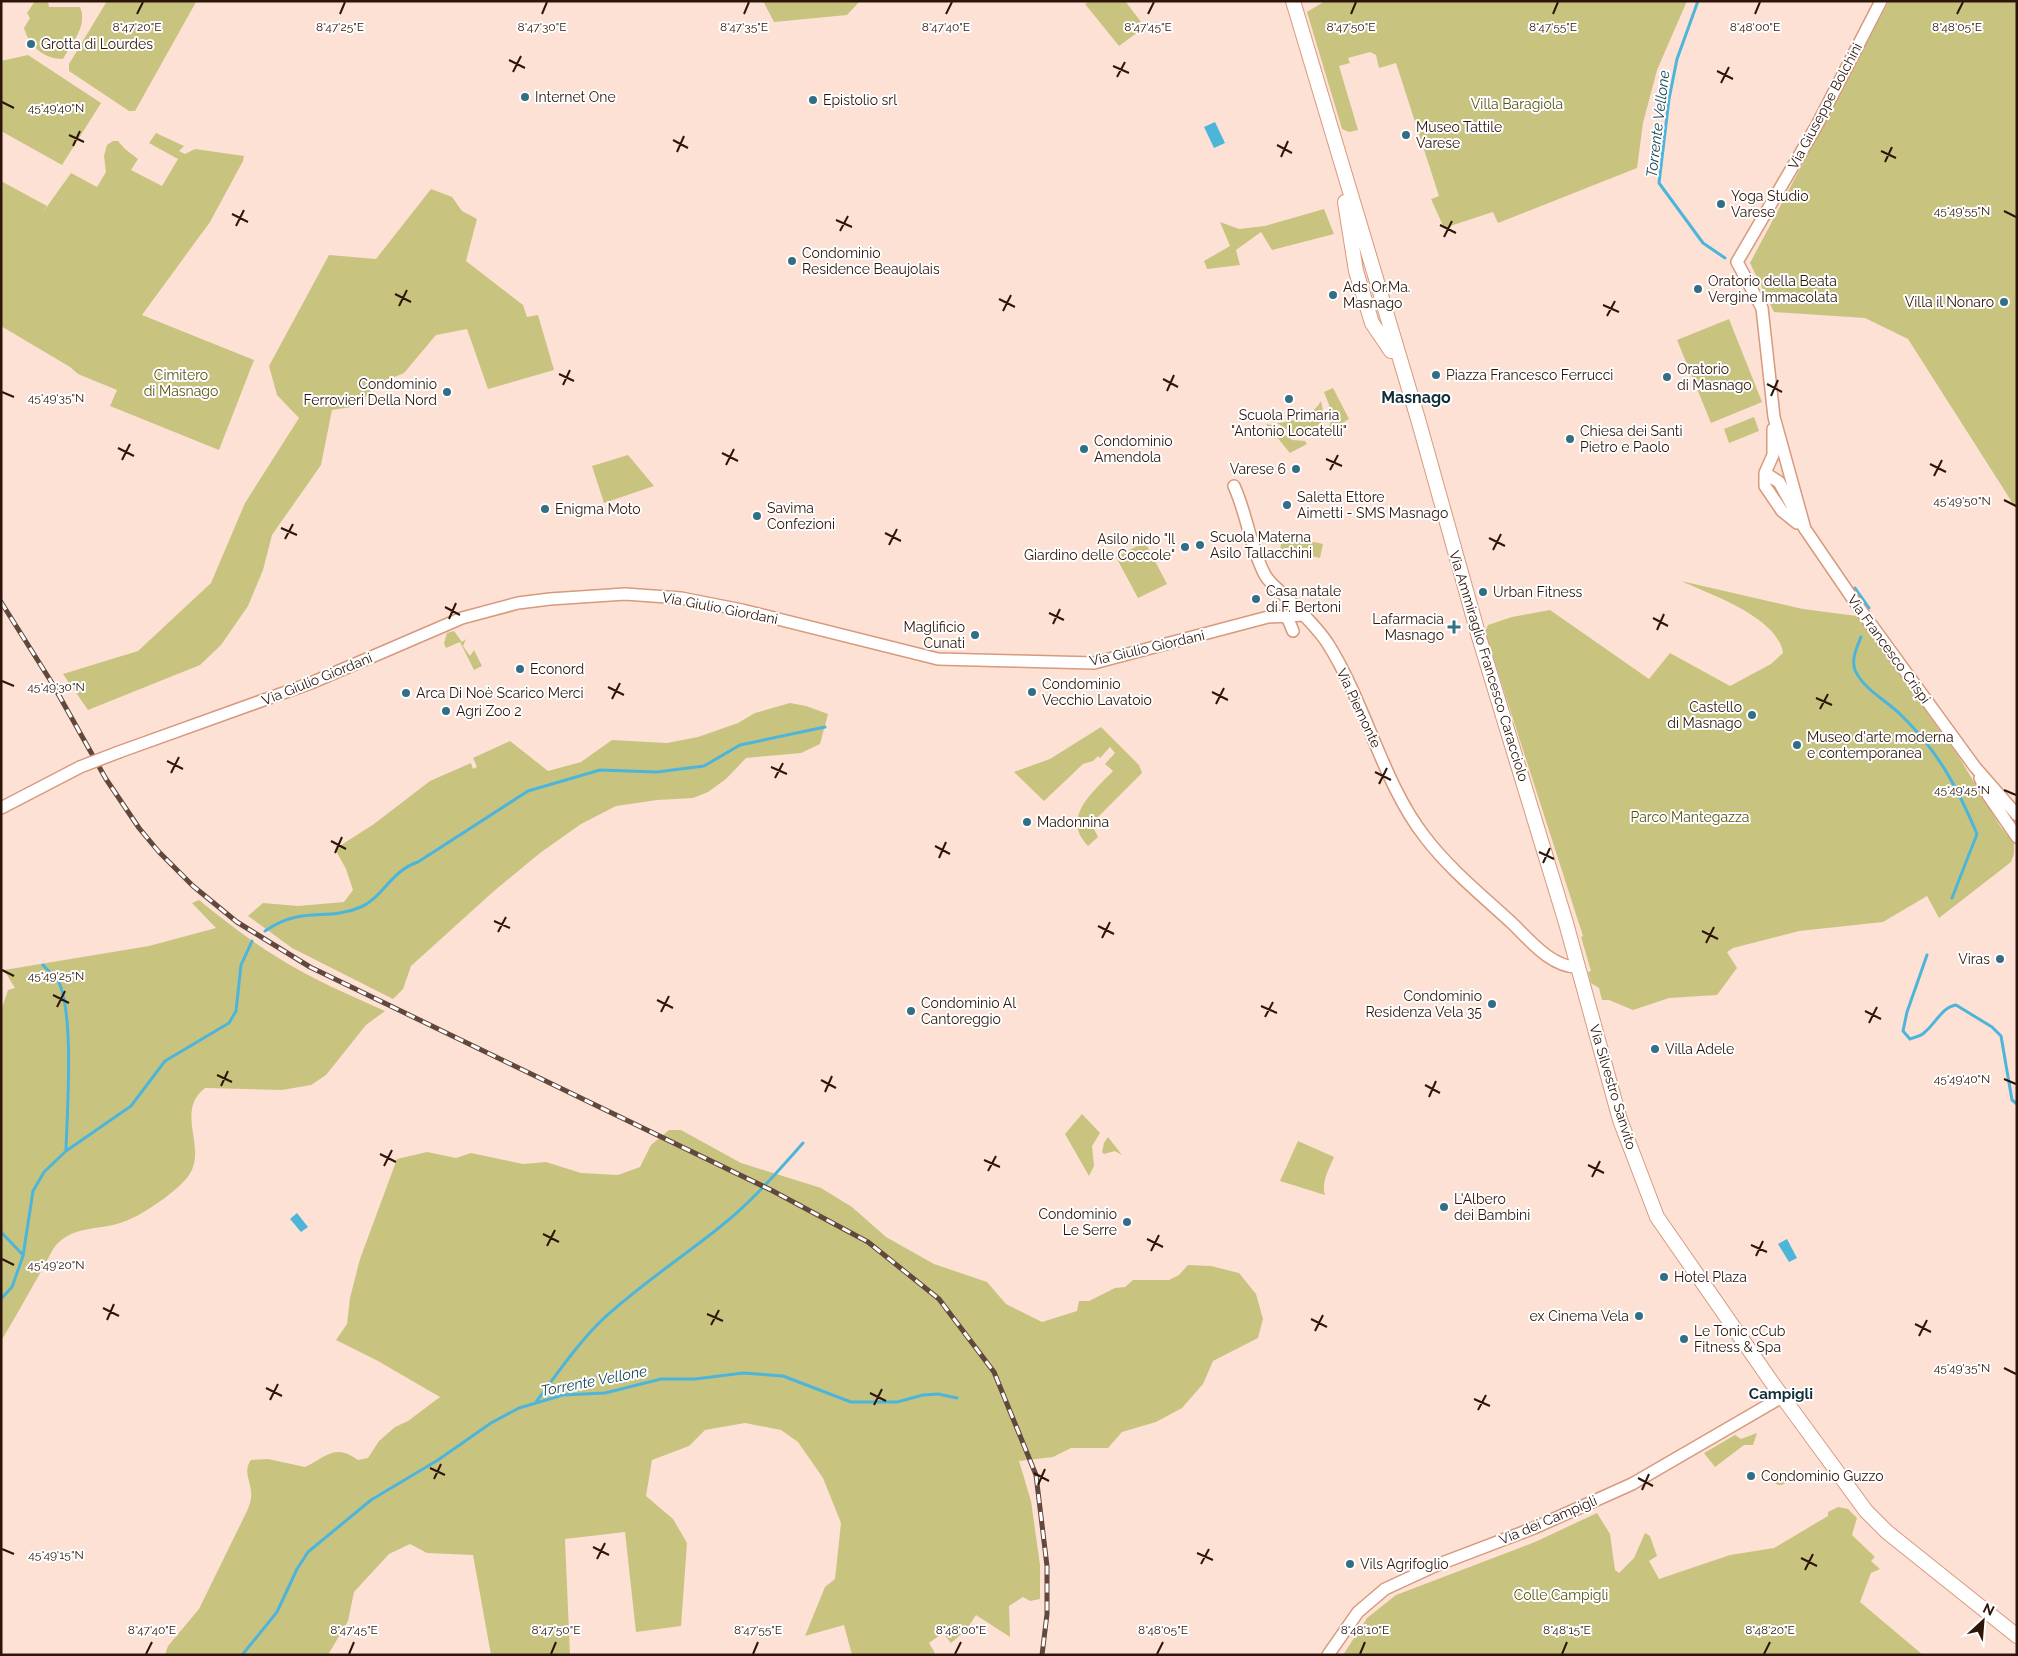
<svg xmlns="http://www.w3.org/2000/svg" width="2018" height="1656" viewBox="0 0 2018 1656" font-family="Raleway,sans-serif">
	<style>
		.green { fill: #c8c480 }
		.water { fill: #4eb5da }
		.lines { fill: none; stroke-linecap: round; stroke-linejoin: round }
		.stream { stroke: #4eb5da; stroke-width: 3 }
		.minor-casing { stroke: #d8997c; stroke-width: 14 }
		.major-casing { stroke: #d8997c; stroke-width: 16 }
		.minor { stroke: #fff; stroke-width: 11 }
		.major { stroke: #fff; stroke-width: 14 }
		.rail-casing { stroke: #61483d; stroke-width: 5 }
		.rail { stroke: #fff; stroke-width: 3; stroke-dasharray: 9; stroke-linecap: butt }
		.minor-bridge-casing { stroke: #d8997c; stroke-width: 14; stroke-linecap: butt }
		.minor-bridge { stroke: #fff; stroke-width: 11 }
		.ticks { fill: none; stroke: #2d150a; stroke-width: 2 }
		.poi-dot { fill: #326f86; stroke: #fff; stroke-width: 2 }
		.labels { text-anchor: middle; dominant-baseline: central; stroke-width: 4; stroke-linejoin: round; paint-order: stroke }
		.poi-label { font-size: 14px; fill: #2d150a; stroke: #fff; text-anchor: start }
		.park-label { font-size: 14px; fill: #5a5515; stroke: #fff }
		.street-label { font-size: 14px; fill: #2d150a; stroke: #fff }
		.water-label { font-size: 15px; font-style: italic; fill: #1a4756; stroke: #fff }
		.neighbourhood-label { font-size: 15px; font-weight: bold; fill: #112e39; stroke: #fff }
		.quarter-label { font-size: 16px; font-weight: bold; fill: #112e39; stroke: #fff }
		.ticks-label { font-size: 12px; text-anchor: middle; fill: #2d150a; stroke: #fff; stroke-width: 4; stroke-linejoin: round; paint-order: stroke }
	</style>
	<rect width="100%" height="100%" fill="#fde1d5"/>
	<path class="green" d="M35,1H48L49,7H80C88,26 72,43 63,59C44,59 29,46 24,28L30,18L27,13Z
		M107,1L196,2L135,111H129L69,71V64Z
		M763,1H860L847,15L774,22Z
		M1089,1H1125L1145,27L1119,46L1085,4Z
		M1325,1H1687L1657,70L1643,123L1637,168L1498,223L1493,212L1444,228L1431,199L1439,196L1396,63L1379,68L1376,55L1370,52L1348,58L1350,63L1339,66L1358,130L1349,132L1342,129L1307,12Z
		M1889,1H2017V510L1908,339L1865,318L1774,312L1750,263Z
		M28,55L101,103L62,165L1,131V61Z
		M156,133L184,146L179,151L185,154L195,149L244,156L243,161L210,222L142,315L254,360L219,450L110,406L117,390L78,374L70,367L1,326V181L47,206L41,215L71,173L97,187L106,172L104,156L107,145L113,141H118L125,149L138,159L131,170L162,186L178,159L149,143Z
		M431,189L452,197L462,211L477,219L466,261L523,305L527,317L538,315L554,370L488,389L467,329L436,335L404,373L376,385L358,406L332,410L321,465L272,535L263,570L248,606L221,645L200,665L88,710L63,674L138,651L211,583L245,503L299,418L277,395L269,366L329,255L376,259Z
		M1324,209L1334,234L1272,250L1261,232L1236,250L1240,265L1207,269L1204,261L1230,246L1220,222L1239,229L1265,226Z
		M1729,319L1762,402L1711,423L1677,340Z
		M1333,388L1349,419L1327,432L1333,415L1324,392Z
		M1321,401L1324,416L1321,423L1304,435L1296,436L1277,423C1294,421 1312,417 1321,401Z
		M1754,417L1759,431L1729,443L1724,429Z
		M1266,424L1271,425L1292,440L1305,441L1307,444L1290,453Z
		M628,455L654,486L604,503L592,466Z
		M1283,535L1323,544L1320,558L1280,549Z
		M1145,542L1167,584L1138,598L1116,557Z
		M1681,581L1803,609L1857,616L1959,757L2000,826L2014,844V854L2011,862L1939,918L1927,896L1883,922L1799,931L1733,948L1727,952L1737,968L1717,995L1669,998L1633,1010L1609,1000H1602L1599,988L1591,983L1588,972L1591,971L1581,937L1583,936L1485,632L1488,625L1512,617L1550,610L1649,679L1670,653L1730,686L1771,664L1783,653C1778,617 1709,594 1681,581Z
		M454,631L462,642L466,639L463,646L470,656L474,650L482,666L474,670L460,642L446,648L444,643L447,633Z
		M790,703L806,706L828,714L820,744L801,753L746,758L726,779L708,792L693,798L657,800L616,806L581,824L540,853L494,891L411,966L403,989L393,999L292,948L248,916L263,903L298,906L344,902L353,890L346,869L335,849L374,824L430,781L471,763L473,769L477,767L473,758L510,741L548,771L581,762L612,740L667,743L698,737L738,723L755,713Z
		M1101,727L1139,765L1142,773L1094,821L1092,825L1098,837L1088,846C1060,818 1093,792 1113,771L1105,764L1115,753L1110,747L1100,758L1098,756L1093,761L1083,764L1044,801L1014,772L1050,759Z
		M199,900C224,920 249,940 277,957C311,979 348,994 385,1011L366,1025L326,1075L311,1085L282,1090L205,1088C173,1113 211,1151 186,1179C173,1194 139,1218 120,1223C98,1230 77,1226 59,1242C52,1248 48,1260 43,1268C29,1292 16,1317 1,1341V1011L8,990L15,988L4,970L149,946L216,928L192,903Z
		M1082,1114L1100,1133L1092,1146L1094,1166L1089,1176L1065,1134Z
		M669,1130H681L741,1163L821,1188L852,1207L886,1237L934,1264L987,1282L1006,1304L1042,1322L1077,1311L1079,1301H1089L1115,1288L1125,1287L1133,1280H1169L1179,1275L1188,1265L1211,1266L1239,1273L1256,1294L1263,1319L1258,1338L1213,1361L1203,1384L1182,1408L1156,1422L1122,1432L1108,1448H1071L1053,1457L1019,1461L1031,1501L1040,1565V1599L1030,1601L1023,1597L1009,1606L1010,1637L976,1615L966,1630L951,1643L943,1633L929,1643L935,1653L932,1655H852L844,1625L805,1636L825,1587L835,1579L841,1523L823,1478L798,1442L781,1430L745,1423L705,1430L689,1446L652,1460L646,1496L673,1519L687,1543L681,1626L636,1632L625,1532L565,1539L570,1655H491L473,1555L427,1553L410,1544L389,1554L354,1592L348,1621L328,1655H165L168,1646L199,1609L247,1511C250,1504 252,1498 251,1491C250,1479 243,1471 251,1460L268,1459L305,1467C327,1457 334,1443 358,1460L368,1458L379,1441L395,1427L408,1421L440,1397L378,1361L336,1340L347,1324L350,1298L360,1259L397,1159L427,1152L456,1158L471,1153L523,1164L546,1162L581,1173L618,1175L640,1167L651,1145Z
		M1108,1137L1122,1155L1115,1151L1104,1154L1102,1152L1104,1143Z
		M1298,1141L1334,1157C1329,1169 1321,1182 1325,1195L1280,1181Z
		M1757,1433L1753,1445H1744L1715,1467L1704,1453L1735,1435L1741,1439Z
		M1773 1478a7 7 0 1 1 14 0a7 7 0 1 1-14 0Z
		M1838,1507L1848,1509L1857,1518L1852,1535L1875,1557L1871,1561L1880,1569L1871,1573L1860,1602L1923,1655H1343L1367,1618L1396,1595L1535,1542L1597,1513L1610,1534L1615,1570L1619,1573L1634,1558L1645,1533L1650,1536L1657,1556L1649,1561L1659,1579L1730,1555L1774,1548L1828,1516V1512Z"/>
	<path class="water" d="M1215,122L1225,143L1214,148L1204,127Z
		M297,1213L308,1227L301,1232L290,1219Z
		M1787,1239L1797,1258L1789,1262L1778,1244Z"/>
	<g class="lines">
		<path class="stream" d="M1698,1L1677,59L1669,99L1659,183L1703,243L1725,258
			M1855,588L1869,608
			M1861,637C1857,647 1851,659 1855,670C1864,690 1886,700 1901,715C1938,751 1957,787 1977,834L1952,898
			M265,931C302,905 326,922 361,907C382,898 392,870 418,862L528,791L600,770L657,772L704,766L740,745L825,727
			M1927,955L1907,1012L1903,1031L1910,1039C1915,1037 1922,1036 1925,1032C1936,1023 1942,1007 1956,1005L1992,1027L2001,1036L2012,1100L2017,1104
			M43,965C47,970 53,974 57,979C75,1008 67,1113 66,1150
			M1,1232L23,1255
			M1,1299L12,1287L23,1256L33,1191L44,1172L66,1151L131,1106L165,1061L229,1023L236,1011L241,965L252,941
			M536,1402C557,1374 578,1343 603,1319C642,1283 686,1255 726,1222C754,1199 779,1170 803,1143
			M242,1655L277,1612L297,1569L308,1552L371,1500L438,1460L491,1423L519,1408L563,1395L605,1393L661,1379H695L743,1373L783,1376L851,1402H897L923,1395L938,1394L957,1398"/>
		<defs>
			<path id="minor" d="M1773,429V455L1765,473V486L1782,511L1797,523
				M1765,473L1779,482L1805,529L1857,605L1975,767L2017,815
				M1234,486C1247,514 1250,547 1265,575C1269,582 1276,588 1283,594C1298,610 1316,625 1328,644C1365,702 1383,784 1425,837C1450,870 1484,897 1514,925C1531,942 1553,968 1578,967
				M1805,529L1774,417L1762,308L1737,262L1817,125L1881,1
				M1284,616L1288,619L1293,631
				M119,752L311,683L462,618L518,603L550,599L625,594L681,598L742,610L938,659L1014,661L1094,663L1268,617L1304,615
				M1980,778L1988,795L2017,837
				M1,808L80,767
				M1328,1655L1358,1612L1385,1589L1437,1565L1534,1528L1632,1484L1782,1397"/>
			<path id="major" d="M1293,1L1418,419L1479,637L1566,923L1620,1120L1657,1217L1773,1384L1866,1511L1887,1532L2017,1636
				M1345,202L1356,271L1372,323L1391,351"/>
		</defs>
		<use href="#minor" class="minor-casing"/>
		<use href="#major" class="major-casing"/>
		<use href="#minor" class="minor"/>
		<use href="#major" class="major"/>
		<defs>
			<path id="rail" d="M1,602L52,683L106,779L139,828L159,852L193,886L237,922L310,967L771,1190L868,1242L939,1299L994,1372L1036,1475L1047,1566V1614L1042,1655"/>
		</defs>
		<use href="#rail" class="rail-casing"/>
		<use href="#rail" class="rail"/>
		<defs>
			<path id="minor-bridge" d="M80,767L119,752"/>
		</defs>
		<use href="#minor-bridge" class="minor-bridge-casing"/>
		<use href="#minor-bridge" class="minor-bridge"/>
	</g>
	<path class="ticks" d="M137,14L143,2M340,14L345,2M542,14L547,2M744,14L749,2M946,14L952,2M1148,14L1154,2M1351,14L1356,2M1553,14L1558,2M1755,14L1760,2M1957,14L1963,2M509,60L525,68M1113,66L1129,73M1717,71L1733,79M513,72L521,56M1117,77L1125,62M1721,83L1729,67M2,102L14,108M69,135L84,142M673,140L688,148M1277,145L1292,153M73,146L80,131M1881,151L1896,158M677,152L684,136M1281,157L1288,141M1885,162L1892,147M2004,211L2016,217M232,214L248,222M836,220L852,227M1440,225L1456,233M236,226L244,210M840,231L848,216M1444,237L1452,221M395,294L411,302M999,299L1015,307M1603,305L1619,312M399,306L407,290M1003,311L1011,295M1607,316L1615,301M559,374L574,381M1163,379L1178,387M1767,384L1782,392M563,385L570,370M1167,391L1174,375M2,392L14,397M1771,396L1778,380M118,448L134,456M722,453L738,461M1326,459L1342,466M122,460L130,444M1930,464L1946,472M726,465L734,449M1330,470L1338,455M1934,476L1942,460M2004,500L2016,506M281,528L297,535M885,533L901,541M1489,538L1505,546M285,539L293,524M889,545L897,529M1493,550L1501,534M445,607L460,615M1049,613L1064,620M1653,618L1668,626M449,619L456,603M1053,624L1060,609M1657,630L1664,614M2,681L14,686M608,687L624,695M1212,692L1228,700M1816,698L1832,705M612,699L620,683M1216,704L1224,688M1820,709L1828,694M167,761L183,769M771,767L787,774M1375,772L1391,780M171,773L179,757M775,778L783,763M1379,784L1387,768M2004,790L2016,795M331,841L346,849M935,846L950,854M1539,852L1554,859M335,853L342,837M939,858L946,842M1543,863L1550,848M494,921L510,928M1098,926L1114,934M1702,931L1718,939M498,932L506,917M1102,938L1110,922M1706,943L1714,927M2,970L14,976M53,995L69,1003M657,1000L673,1008M1261,1006L1277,1013M57,1007L65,991M1865,1011L1881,1019M661,1012L669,996M1265,1017L1273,1002M1869,1023L1877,1007M217,1075L232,1082M2004,1079L2016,1084M821,1080L836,1088M1425,1085L1440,1093M221,1086L228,1071M825,1092L832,1076M1429,1097L1436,1081M380,1154L396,1162M984,1160L1000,1167M1588,1165L1604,1173M384,1166L392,1150M988,1171L996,1156M1592,1177L1600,1161M543,1234L559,1242M1147,1239L1163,1247M1751,1245L1767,1252M547,1246L555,1230M1151,1251L1159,1235M1756,1256L1763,1241M2,1259L14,1265M103,1308L119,1316M707,1314L723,1321M1311,1319L1327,1327M107,1320L114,1304M1915,1324L1931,1332M711,1325L719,1310M1315,1331L1323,1315M1919,1336L1927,1320M2004,1368L2016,1374M266,1388L282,1396M870,1393L886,1401M1474,1399L1490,1406M270,1400L278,1384M874,1405L882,1389M1478,1410L1486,1395M430,1468L445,1475M1034,1473L1049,1481M1638,1478L1653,1486M434,1479L441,1464M1038,1485L1045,1469M1642,1490L1649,1474M593,1547L609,1555M2,1549L14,1554M1197,1553L1213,1560M1801,1558L1817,1566M597,1559L605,1543M1201,1564L1209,1549M1805,1570L1813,1554M146,1654L152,1642M349,1654L354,1642M551,1654L556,1642M753,1654L758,1642M955,1654L961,1642M1157,1654L1163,1642M1360,1654L1365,1642M1562,1654L1567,1642M1764,1654L1770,1642"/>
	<g class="poi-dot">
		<circle cx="31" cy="44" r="5"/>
		<circle cx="525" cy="97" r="5"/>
		<circle cx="813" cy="100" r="5"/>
		<circle cx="1406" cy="135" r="5"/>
		<circle cx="1721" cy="204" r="5"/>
		<circle cx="792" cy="261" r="5"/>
		<circle cx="1698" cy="289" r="5"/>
		<circle cx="1333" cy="295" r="5"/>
		<circle cx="2004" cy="302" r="5"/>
		<circle cx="1436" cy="375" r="5"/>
		<circle cx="1667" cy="377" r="5"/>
		<circle cx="447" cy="392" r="5"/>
		<circle cx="1289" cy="399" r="5"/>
		<circle cx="1570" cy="439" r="5"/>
		<circle cx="1084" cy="449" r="5"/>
		<circle cx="1296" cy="469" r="5"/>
		<circle cx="1287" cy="505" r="5"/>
		<circle cx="545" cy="509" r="5"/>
		<circle cx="757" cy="516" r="5"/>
		<circle cx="1200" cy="545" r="5"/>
		<circle cx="1185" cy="547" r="5"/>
		<circle cx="1483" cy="592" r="5"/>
		<circle cx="1256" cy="599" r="5"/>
		<path d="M1451.5 619.5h5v5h5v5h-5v5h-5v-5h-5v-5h5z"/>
		<circle cx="975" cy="635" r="5"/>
		<circle cx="520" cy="669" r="5"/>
		<circle cx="1032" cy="692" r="5"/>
		<circle cx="406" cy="693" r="5"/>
		<circle cx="446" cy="711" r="5"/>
		<circle cx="1752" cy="715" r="5"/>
		<circle cx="1797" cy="745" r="5"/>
		<circle cx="1027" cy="822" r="5"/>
		<circle cx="2000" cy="959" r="5"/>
		<circle cx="1492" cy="1004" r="5"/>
		<circle cx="911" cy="1011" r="5"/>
		<circle cx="1655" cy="1049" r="5"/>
		<circle cx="1444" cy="1207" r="5"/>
		<circle cx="1127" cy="1222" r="5"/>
		<circle cx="1664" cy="1277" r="5"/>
		<circle cx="1639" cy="1316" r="5"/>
		<circle cx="1684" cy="1339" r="5"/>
		<circle cx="1751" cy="1476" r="5"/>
		<circle cx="1350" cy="1564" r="5"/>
	</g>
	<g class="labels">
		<g class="poi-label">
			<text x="41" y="44">Grotta di Lourdes</text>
			<text x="535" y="97">Internet One</text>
			<text x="823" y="100">Epistolio srl</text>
			<text x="1416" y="127">Museo Tattile<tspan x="1416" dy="16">Varese</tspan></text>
			<text x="1731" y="196">Yoga Studio<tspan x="1731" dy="16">Varese</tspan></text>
			<text x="802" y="253">Condominio<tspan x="802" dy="16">Residence Beaujolais</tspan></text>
			<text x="1708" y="281">Oratorio della Beata<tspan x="1708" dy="16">Vergine Immacolata</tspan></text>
			<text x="1343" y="287">Ads Or.Ma.<tspan x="1343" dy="16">Masnago</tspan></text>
			<text x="1994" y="302" text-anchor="end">Villa il Nonaro</text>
			<text x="1677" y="369">Oratorio<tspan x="1677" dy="16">di Masnago</tspan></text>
			<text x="1446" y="375">Piazza Francesco Ferrucci</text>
			<text x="437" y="384" text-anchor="end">Condominio<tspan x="437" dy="16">Ferrovieri Della Nord</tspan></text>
			<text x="1289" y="415" text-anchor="middle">Scuola Primaria<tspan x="1289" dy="16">"Antonio Locatelli"</tspan></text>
			<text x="1580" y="431">Chiesa dei Santi<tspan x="1580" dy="16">Pietro e Paolo</tspan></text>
			<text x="1094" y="441">Condominio<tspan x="1094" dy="16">Amendola</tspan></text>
			<text x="1286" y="469" text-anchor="end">Varese 6</text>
			<text x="1297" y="497">Saletta Ettore<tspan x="1297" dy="16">Aimetti - SMS Masnago</tspan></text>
			<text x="767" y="508">Savima<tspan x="767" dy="16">Confezioni</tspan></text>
			<text x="555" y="509">Enigma Moto</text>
			<text x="1210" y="537">Scuola Materna<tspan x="1210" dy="16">Asilo Tallacchini</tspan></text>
			<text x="1175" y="539" text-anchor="end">Asilo nido "Il<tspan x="1175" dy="16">Giardino delle Coccole"</tspan></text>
			<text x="1266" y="591">Casa natale<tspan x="1266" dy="16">di F. Bertoni</tspan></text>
			<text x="1493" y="592">Urban Fitness</text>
			<text x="1444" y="619" text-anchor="end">Lafarmacia<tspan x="1444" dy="16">Masnago</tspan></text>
			<text x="965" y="627" text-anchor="end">Maglificio<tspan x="965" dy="16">Cunati</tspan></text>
			<text x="530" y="669">Econord</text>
			<text x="1042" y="684">Condominio<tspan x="1042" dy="16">Vecchio Lavatoio</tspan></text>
			<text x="416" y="693">Arca Di Noè Scarico Merci</text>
			<text x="1742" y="707" text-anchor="end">Castello<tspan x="1742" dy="16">di Masnago</tspan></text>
			<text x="456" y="711">Agri Zoo 2</text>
			<text x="1807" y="737">Museo d'arte moderna<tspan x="1807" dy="16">e contemporanea</tspan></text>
			<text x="1037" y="822">Madonnina</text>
			<text x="1990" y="959" text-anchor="end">Viras</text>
			<text x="1482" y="996" text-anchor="end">Condominio<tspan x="1482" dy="16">Residenza Vela 35</tspan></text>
			<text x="921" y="1003">Condominio Al<tspan x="921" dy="16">Cantoreggio</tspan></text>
			<text x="1665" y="1049">Villa Adele</text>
			<text x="1454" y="1199">L'Albero<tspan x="1454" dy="16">dei Bambini</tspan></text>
			<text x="1117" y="1214" text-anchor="end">Condominio<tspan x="1117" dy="16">Le Serre</tspan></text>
			<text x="1674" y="1277">Hotel Plaza</text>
			<text x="1629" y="1316" text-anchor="end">ex Cinema Vela</text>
			<text x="1694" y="1331">Le Tonic cCub<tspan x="1694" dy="16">Fitness &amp; Spa</tspan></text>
			<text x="1761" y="1476">Condominio Guzzo</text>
			<text x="1360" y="1564">Vils Agrifoglio</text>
		</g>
		<g class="park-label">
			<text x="1517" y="104">Villa Baragiola</text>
			<text x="181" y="375">Cimitero<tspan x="181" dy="16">di Masnago</tspan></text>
			<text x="1690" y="817">Parco Mantegazza</text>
			<text x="1561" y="1595">Colle Campigli</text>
		</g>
		<g class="street-label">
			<text transform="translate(1825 106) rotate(-62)">Via Giuseppe Bolchini</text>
			<text transform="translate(720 608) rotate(11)">Via Giulio Giordani</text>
			<text transform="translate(1147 648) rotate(-13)">Via Giulio Giordani</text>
			<text transform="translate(1889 649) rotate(54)">Via Francesco Crispi</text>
			<text transform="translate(1489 666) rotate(73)">Via Ammiraglio Francesco Caracciolo</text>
			<text transform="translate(317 679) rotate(-22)">Via Giulio Giordani</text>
			<text transform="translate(1359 708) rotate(65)">Via Piemonte</text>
			<text transform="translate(1613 1087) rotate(73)">Via Silvestro Sanvito</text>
			<text transform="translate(1548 1520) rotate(-23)">Via dei Campigli</text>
		</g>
		<g class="water-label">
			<text transform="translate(1658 124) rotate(-83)">Torrente Vellone</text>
			<text transform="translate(594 1381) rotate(-11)">Torrente Vellone</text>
		</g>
		<g class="neighbourhood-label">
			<text x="1781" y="1394">Campigli</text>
		</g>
		<g class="quarter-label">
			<text x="1416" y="397">Masnago</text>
		</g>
	</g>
	<g class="ticks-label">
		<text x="137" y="31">8°47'20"E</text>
		<text x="340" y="31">8°47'25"E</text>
		<text x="542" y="31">8°47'30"E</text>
		<text x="946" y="31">8°47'40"E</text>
		<text x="1148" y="31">8°47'45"E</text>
		<text x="1351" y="31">8°47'50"E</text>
		<text x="1553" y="31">8°47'55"E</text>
		<text x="1755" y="31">8°48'00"E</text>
		<text x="1957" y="31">8°48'05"E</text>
		<text x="744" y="31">8°47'35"E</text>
		<text x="56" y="112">45°49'40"N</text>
		<text x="1962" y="215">45°49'55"N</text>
		<text x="56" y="402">45°49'35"N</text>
		<text x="1962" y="505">45°49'50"N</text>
		<text x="56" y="691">45°49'30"N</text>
		<text x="1962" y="794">45°49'45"N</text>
		<text x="56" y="980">45°49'25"N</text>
		<text x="1962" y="1083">45°49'40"N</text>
		<text x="56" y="1269">45°49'20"N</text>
		<text x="1962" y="1372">45°49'35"N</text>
		<text x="56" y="1559">45°49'15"N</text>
		<text x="152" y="1634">8°47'40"E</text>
		<text x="354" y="1634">8°47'45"E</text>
		<text x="556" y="1634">8°47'50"E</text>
		<text x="758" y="1634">8°47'55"E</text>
		<text x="961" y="1634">8°48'00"E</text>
		<text x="1163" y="1634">8°48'05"E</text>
		<text x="1365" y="1634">8°48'10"E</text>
		<text x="1567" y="1634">8°48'15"E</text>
		<text x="1770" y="1634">8°48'20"E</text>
	</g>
	<rect width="2018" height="1656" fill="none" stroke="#2d150a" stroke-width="5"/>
	<g transform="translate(1983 1621) rotate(26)" stroke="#ffffff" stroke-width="4" paint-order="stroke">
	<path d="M0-4L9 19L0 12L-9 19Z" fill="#2d150a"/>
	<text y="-8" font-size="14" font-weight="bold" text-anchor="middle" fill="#2d150a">N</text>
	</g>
</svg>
